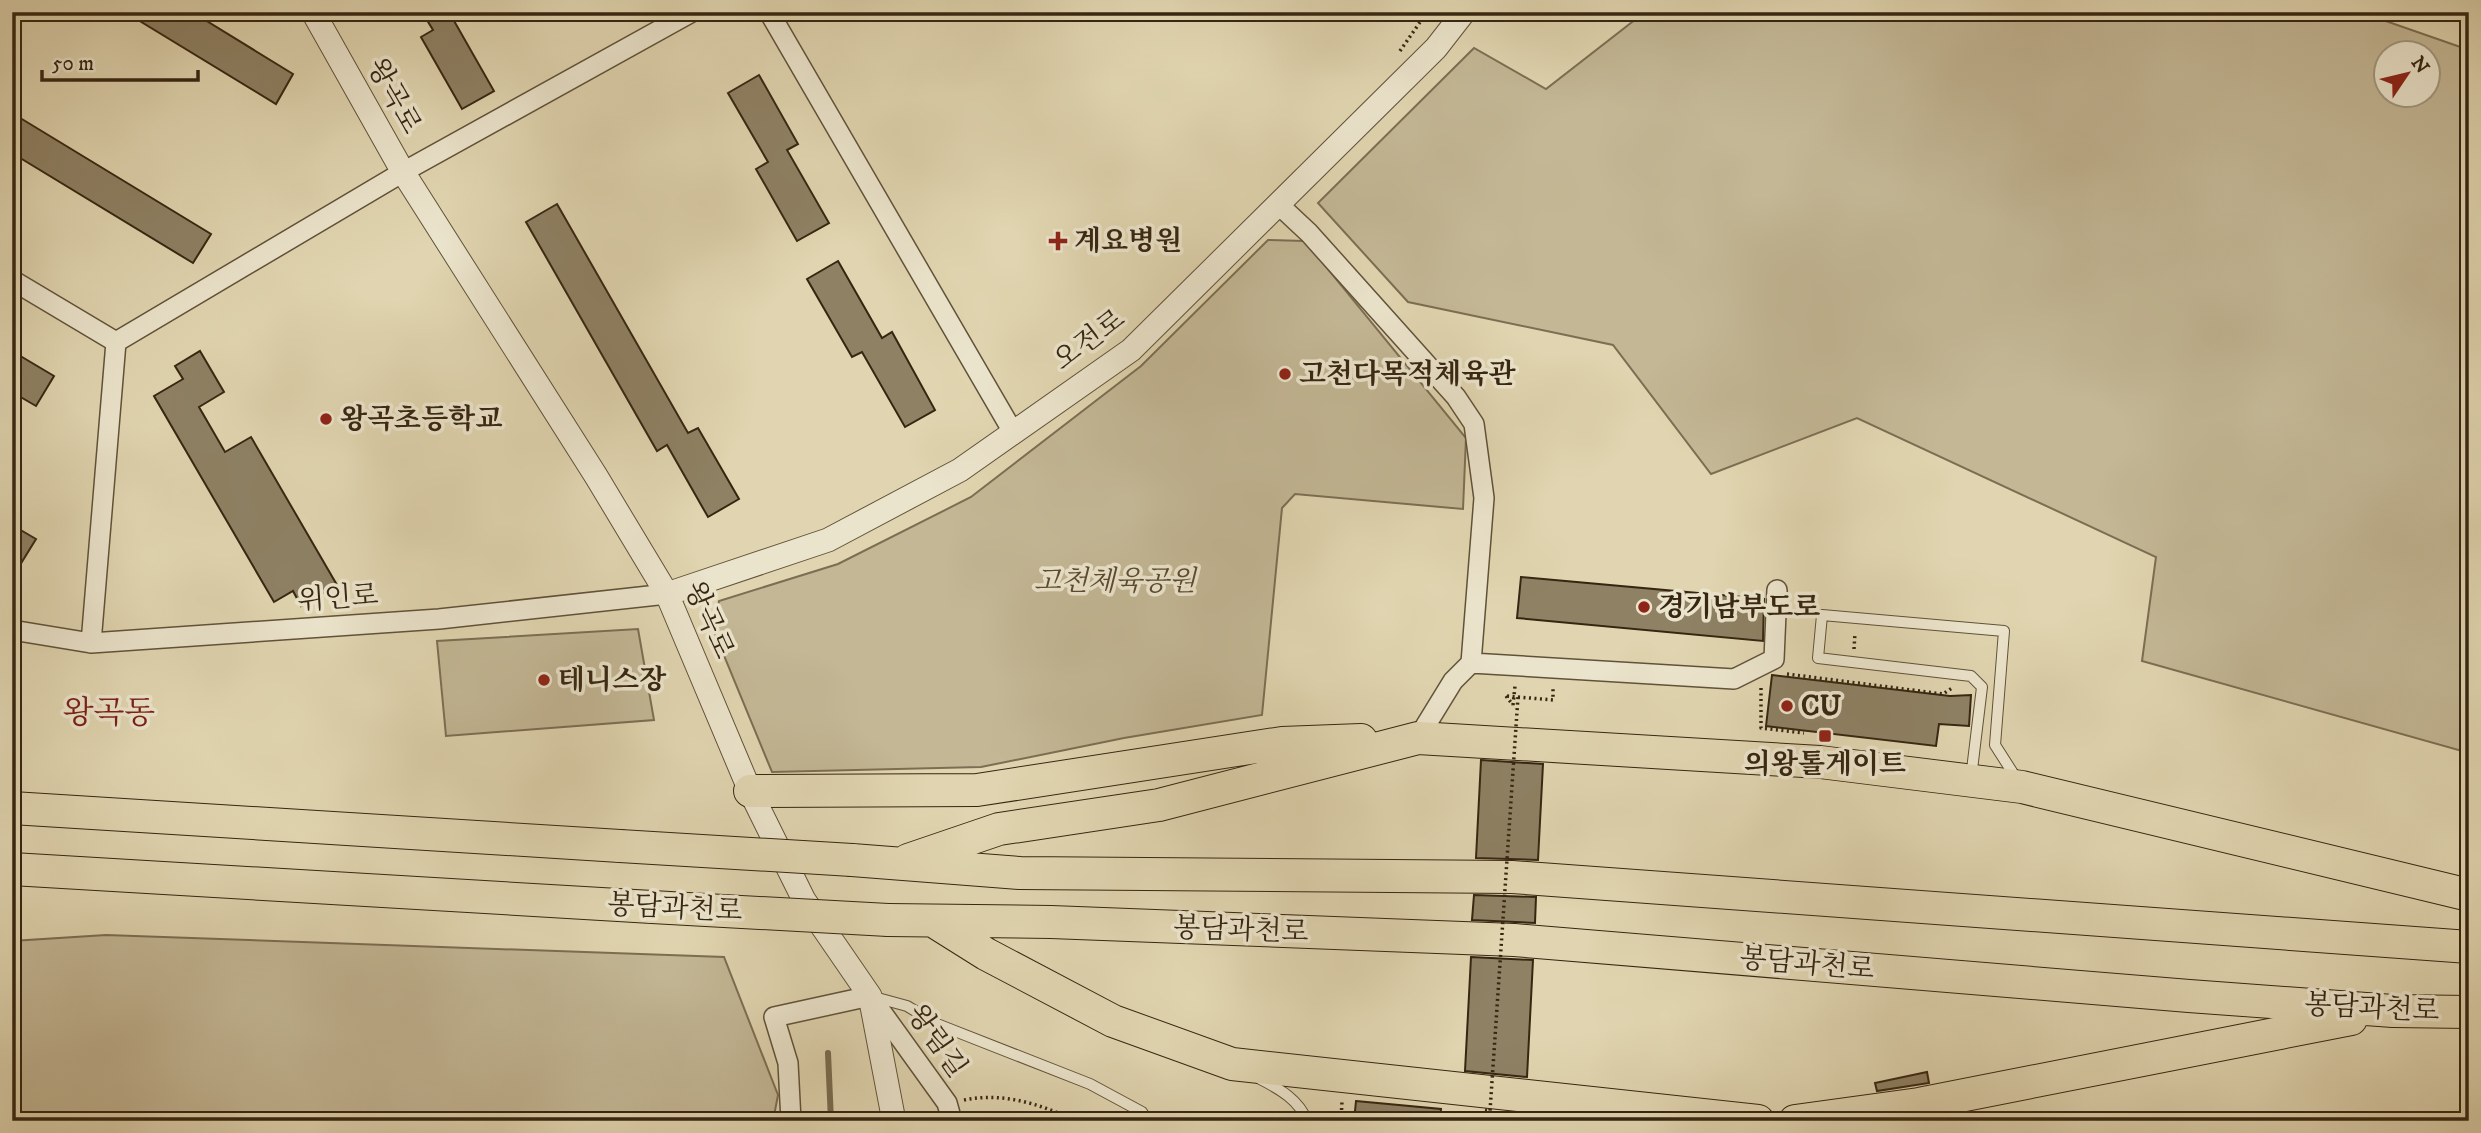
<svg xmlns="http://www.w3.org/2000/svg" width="2481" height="1133" viewBox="0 0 2481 1133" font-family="'IM FELL DW Pica','Noto Serif KR',serif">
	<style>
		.green { fill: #c3b795; stroke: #7c6e53; stroke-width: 2; fill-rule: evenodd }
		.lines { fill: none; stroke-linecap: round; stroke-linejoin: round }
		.stream { stroke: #796c50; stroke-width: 6 }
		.building { fill: #8e8164; stroke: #362611; stroke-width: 2 }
		.service-casing { stroke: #605239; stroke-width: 12 }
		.minor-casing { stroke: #605239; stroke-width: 22 }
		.tertiary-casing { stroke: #605239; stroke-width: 25 }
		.trunk-casing { stroke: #362611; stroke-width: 34 }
		.path { stroke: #362611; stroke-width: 3.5; stroke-dasharray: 2 3.5; stroke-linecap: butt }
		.service { stroke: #ebe4cc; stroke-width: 10 }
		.minor { stroke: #ebe4cc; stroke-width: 19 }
		.tertiary { stroke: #ebe4cc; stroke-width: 23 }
		.trunk { stroke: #e0d5b0; stroke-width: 32 }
		.trunk-bridge-casing { stroke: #362611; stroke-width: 34; stroke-linecap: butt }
		.path-bridge { stroke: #362611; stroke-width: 3.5; stroke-dasharray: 2 3.5; stroke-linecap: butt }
		.trunk-bridge { stroke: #e0d5b0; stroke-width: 32 }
		.poi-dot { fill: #8f2418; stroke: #ebe4cc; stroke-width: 2.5 }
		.labels { text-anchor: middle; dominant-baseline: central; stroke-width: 7; stroke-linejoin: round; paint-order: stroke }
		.street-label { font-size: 28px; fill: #362611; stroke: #ebe4cc }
		.poi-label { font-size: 28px; font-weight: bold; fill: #362611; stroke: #ebe4cc; text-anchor: start }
		.park-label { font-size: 28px; font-style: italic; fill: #594a32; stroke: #ebe4cc }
		.quarter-label { font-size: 32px; fill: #7a1f14; stroke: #ebe4cc }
	</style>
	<rect width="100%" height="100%" fill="#e0d5b0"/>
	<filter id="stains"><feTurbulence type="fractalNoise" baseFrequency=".00286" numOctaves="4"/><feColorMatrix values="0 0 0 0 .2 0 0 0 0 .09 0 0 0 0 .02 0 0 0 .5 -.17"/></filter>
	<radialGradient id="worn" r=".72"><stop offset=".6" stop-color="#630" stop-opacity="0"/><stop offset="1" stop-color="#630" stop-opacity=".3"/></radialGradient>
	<path class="green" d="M1645,12H2360L2469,50V753L2142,661L2156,557L1857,418L1711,474L1613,345L1408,302L1318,203L1474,48L1546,89ZM2428,52V94H2386V52Z
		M1268,240L1305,241L1466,438L1463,509L1295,494L1282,508L1262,715L1124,738L981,767L772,772L713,629L719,601L838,564L971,497L1141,366Z
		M638,629L654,720L446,736L437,641Z
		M106,935L724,957L778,1095L773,1121H12V941Z"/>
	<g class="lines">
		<path class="stream" d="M828,1053L831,1121"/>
	</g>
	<path class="building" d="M125,12H192L293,74L276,104Z
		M422,12H449L494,91L462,109L421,37L433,30Z
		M759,75L798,144L787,150L829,223L797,241L756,169L768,162L728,93Z
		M12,113L211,234L193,263L12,153Z
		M557,204L688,433L698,428L739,499L708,517L667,445L657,451L526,222Z
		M838,261L882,338L892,332L935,410L905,427L862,352L852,357L807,279Z
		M12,351L54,376L36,406L12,392Z
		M200,351L224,392L199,407L225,452L251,437L337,585L301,606L293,591L274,602L154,396L183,379L175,366Z
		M12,525L36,539L12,578Z
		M1521,577L1764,599L1763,641L1517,618Z
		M1772,675L1950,696L1971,695L1969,726L1939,724L1936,746L1766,726Z
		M1481,760L1543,764L1538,860L1476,858Z
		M1474,895L1536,897L1535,923L1472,920Z
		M1471,957L1533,960L1527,1077L1465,1071Z
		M1927,1072L1929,1083L1877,1091L1875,1083Z
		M1356,1101L1441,1109L1440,1121H1354Z"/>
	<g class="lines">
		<defs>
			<path id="service" d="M1971,778L1982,687L1971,676L1818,658L1822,615L2004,631L1995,745L2018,781
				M874,997L907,1006L937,1024L1090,1084L1142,1112L1148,1121
				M1260,1079C1280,1089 1299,1100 1307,1121"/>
			<path id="minor" d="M769,12L1013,432
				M1278,204L1309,233L1456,397L1474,424L1484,498L1471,663
				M12,280L116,342L403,172L692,12
				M12,630L91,643L439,619L667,594
				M91,643L116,342
				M1418,738L1453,681L1471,663L1734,679L1774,659L1777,590
				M791,1121L788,1063L774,1017L870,996L947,1103L952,1121"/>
			<path id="tertiary" d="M313,12L403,172L596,476L667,594L750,791L804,900L870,996L894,1121
				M667,594L828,540L960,470L1131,350L1436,48L1464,12"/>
			<path id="trunk" d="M750,791L977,790L1282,743L1361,740
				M12,808L620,846
				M852,860L1020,873L1512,877L2469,947
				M908,860L999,829L1159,805L1418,738L1820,762L2022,787L2469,895
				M12,869L652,907
				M888,920L1051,922L1514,940L2189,996L2393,1011L2469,1012
				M935,922L986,954L1113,1021L1232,1064L1758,1121
				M1795,1121L1919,1104L2351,1019"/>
		</defs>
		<use href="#service" class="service-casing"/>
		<use href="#minor" class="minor-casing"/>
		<use href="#tertiary" class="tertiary-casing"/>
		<use href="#trunk" class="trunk-casing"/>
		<path class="path" d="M1400,51L1427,12
			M1854,649L1855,633
			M1787,674L1943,694L1952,688
			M1761,688V728L1804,733
			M1506,696L1513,705
			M1518,697L1553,700V689
			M1513,705L1515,686
			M964,1100C1004,1092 1040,1104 1076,1121
			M1195,1121L1205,1114L1230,1121
			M1341,1121L1342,1101"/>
		<use href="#service" class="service"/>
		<use href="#minor" class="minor"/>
		<use href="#tertiary" class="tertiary"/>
		<use href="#trunk" class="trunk"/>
		<defs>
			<path id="trunk-bridge" d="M620,846L852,860
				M652,907L888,920"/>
		</defs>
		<use href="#trunk-bridge" class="trunk-bridge-casing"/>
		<path class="path-bridge" d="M1485,1110L1490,1111L1518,697L1506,696"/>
		<use href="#trunk-bridge" class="trunk-bridge"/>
	</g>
	<g class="poi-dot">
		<path d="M1054.5 230.5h7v7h7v7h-7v7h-7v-7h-7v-7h7z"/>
		<circle cx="1285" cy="374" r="7"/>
		<circle cx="326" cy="419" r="7"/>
		<circle cx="1644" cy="607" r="7"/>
		<circle cx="544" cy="680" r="7"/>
		<circle cx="1787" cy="706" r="7"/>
		<rect x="1818" y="729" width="14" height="14" rx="3.5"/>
	</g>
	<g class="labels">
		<g class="street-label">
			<text transform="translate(394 96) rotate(61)">왕곡로</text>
			<text transform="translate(1089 340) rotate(-37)">오전로</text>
			<text transform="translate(338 598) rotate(-4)">위인로</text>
			<text transform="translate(709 620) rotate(66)">왕곡로</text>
			<text transform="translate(675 908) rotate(3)">봉담과천로</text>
			<text transform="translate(1241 930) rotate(2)">봉담과천로</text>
			<text transform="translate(1807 964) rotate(5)">봉담과천로</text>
			<text transform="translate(2372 1008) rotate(3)">봉담과천로</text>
			<text transform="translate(937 1041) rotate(55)">왕림길</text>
		</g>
		<g class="poi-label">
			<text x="1074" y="241">계요병원</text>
			<text x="1299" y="374">고천다목적체육관</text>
			<text x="340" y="419">왕곡초등학교</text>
			<text x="1658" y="607">경기남부도로</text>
			<text x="558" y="680">테니스장</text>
			<text x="1801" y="706">CU</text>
			<text x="1825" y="764" text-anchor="middle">의왕톨게이트</text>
		</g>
		<g class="park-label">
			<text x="1115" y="581">고천체육공원</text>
		</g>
		<g class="quarter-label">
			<text x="109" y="714">왕곡동</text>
		</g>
	</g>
	<rect width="2481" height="1133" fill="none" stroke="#e0d5b0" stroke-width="42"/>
	<rect x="14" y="14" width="2453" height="1105" fill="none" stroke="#362611" stroke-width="3.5"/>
	<rect x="21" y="21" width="2439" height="1091" fill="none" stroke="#362611" stroke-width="2"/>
	<g transform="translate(2407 74) rotate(55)"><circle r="33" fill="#ebe4cc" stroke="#a39881" stroke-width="2"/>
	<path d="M0-5L12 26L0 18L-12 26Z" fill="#8f2418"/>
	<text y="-10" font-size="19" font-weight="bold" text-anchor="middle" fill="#362611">N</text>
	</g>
	<path d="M42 70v10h156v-10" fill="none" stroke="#362611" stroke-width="3.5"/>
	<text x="52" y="70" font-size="21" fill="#362611" stroke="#ebe4cc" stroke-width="5" paint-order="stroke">50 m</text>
	<rect width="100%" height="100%" filter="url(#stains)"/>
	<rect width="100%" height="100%" fill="url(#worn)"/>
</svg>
